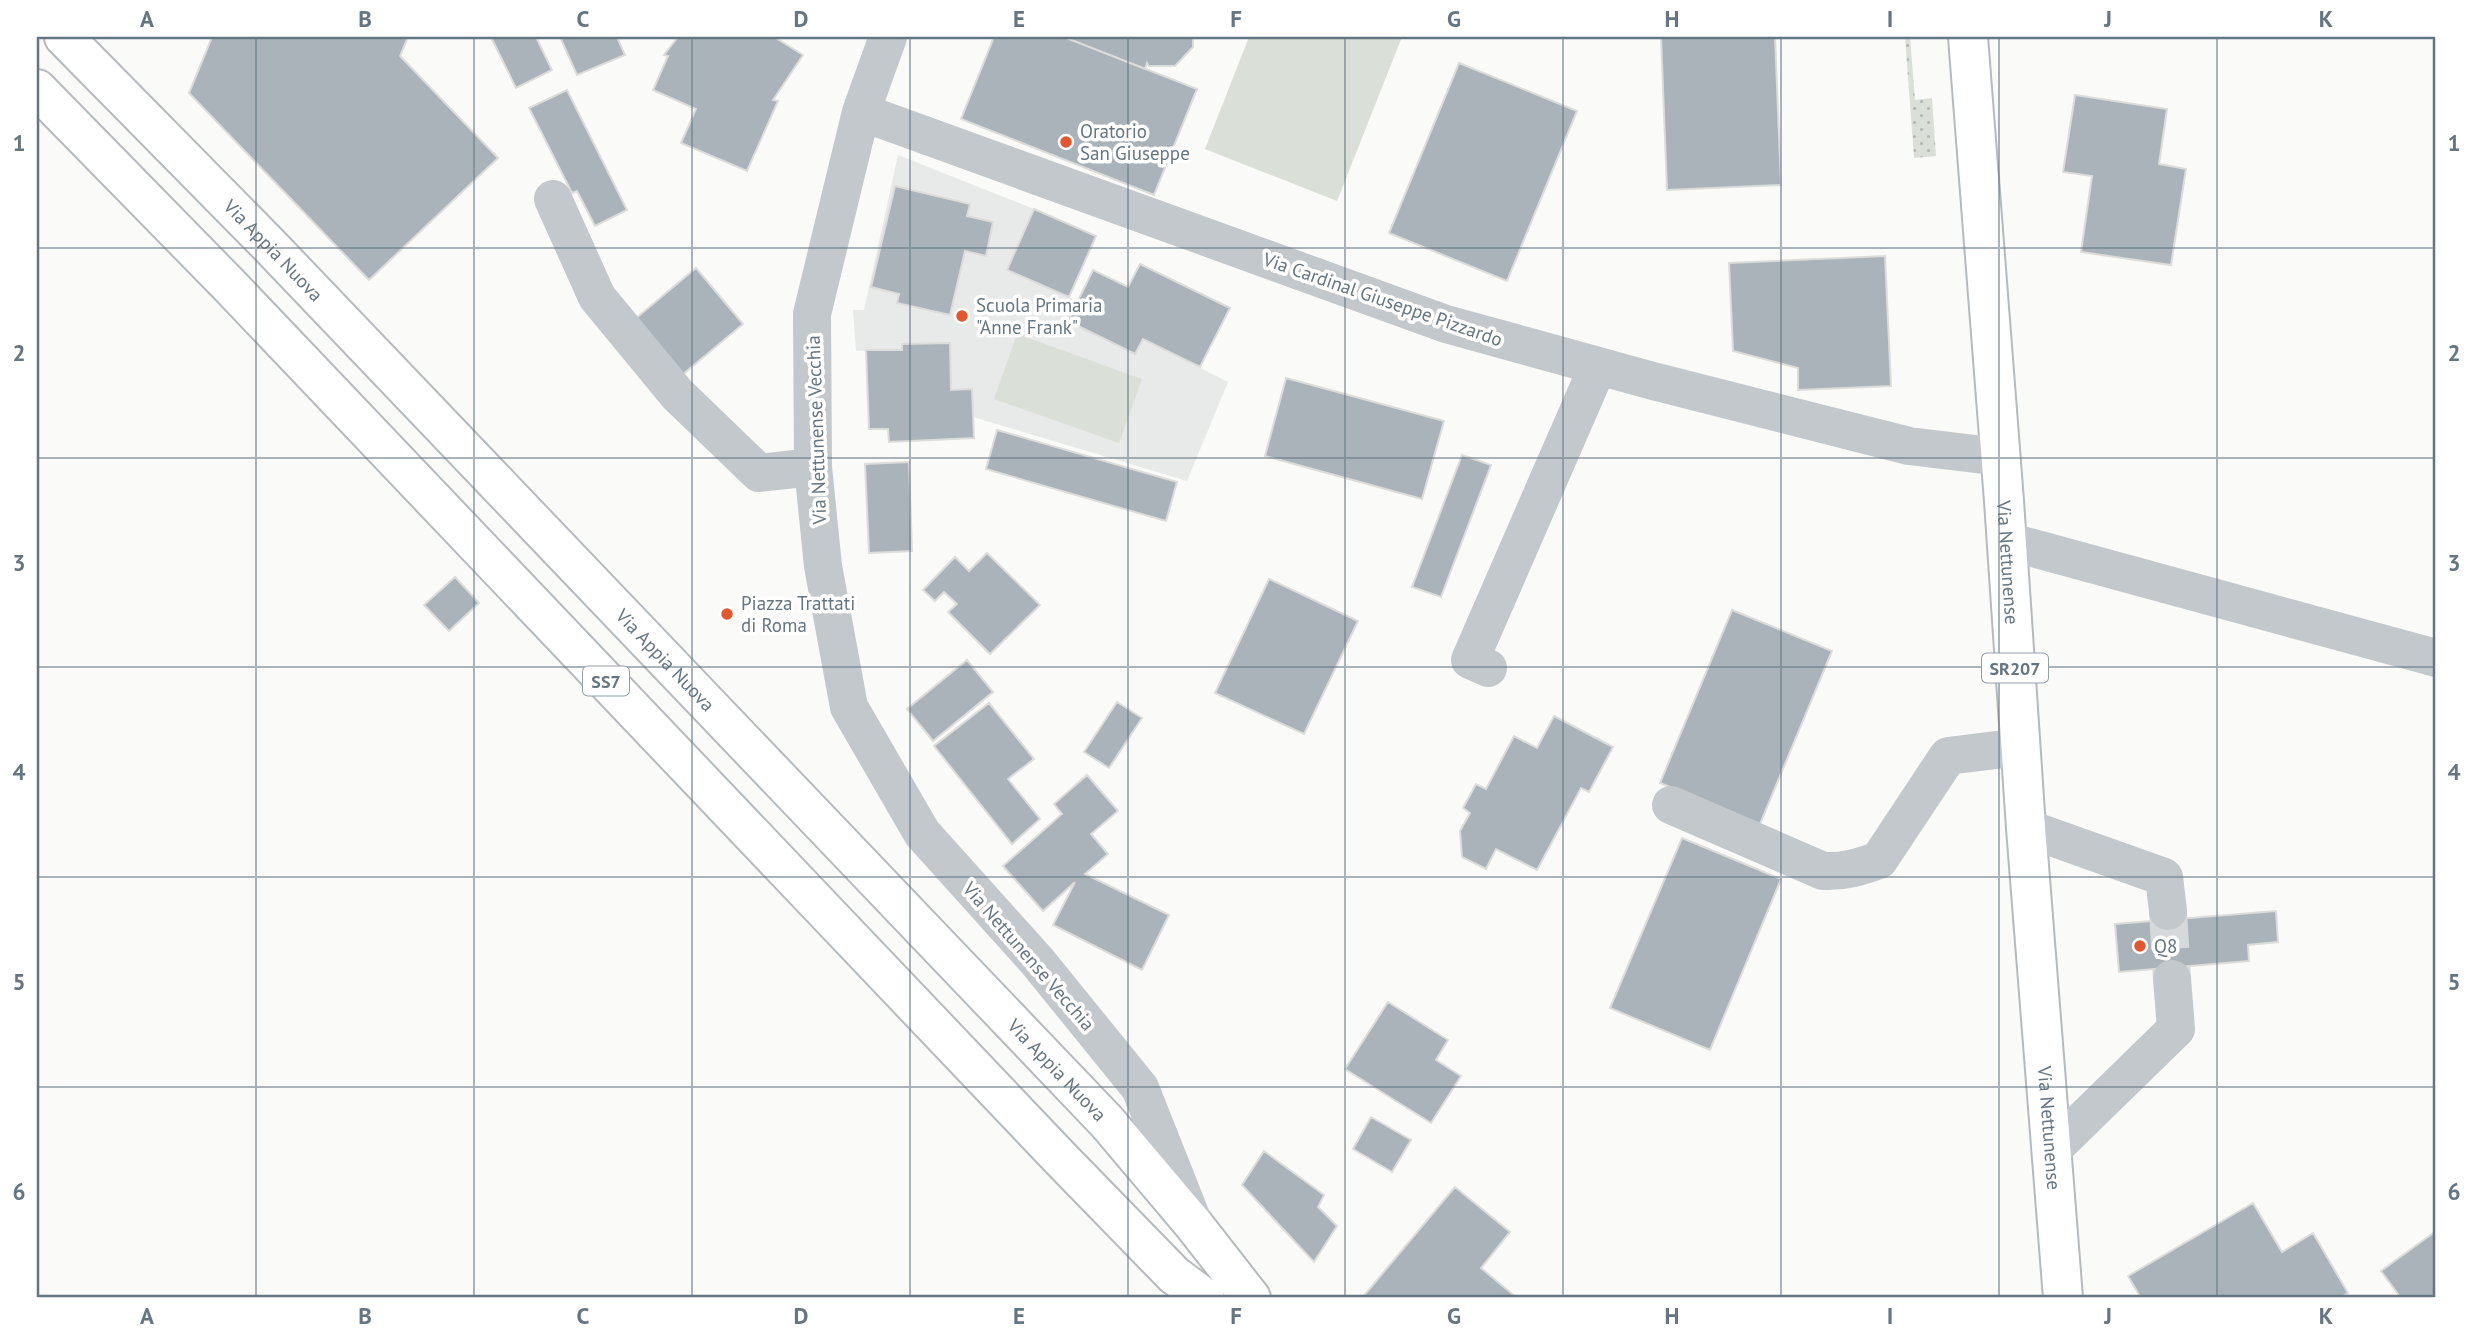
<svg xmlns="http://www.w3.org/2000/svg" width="2473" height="1335" viewBox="0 0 2473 1335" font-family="'PT Sans',sans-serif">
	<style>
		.built { fill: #e8e9e9 }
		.grass { fill: url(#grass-dots) }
		.pitch { fill: #dadfd7 }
		.building { fill: #aab3b9; stroke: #dcdcda; stroke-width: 2 }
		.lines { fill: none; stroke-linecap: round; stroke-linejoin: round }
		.minor-tunnel { stroke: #d5d9db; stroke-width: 38; stroke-dasharray: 38 19; stroke-linecap: butt }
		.major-casing { stroke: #b5babe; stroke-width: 42 }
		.minor { stroke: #c3c8cc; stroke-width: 38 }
		.major { stroke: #fff; stroke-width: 38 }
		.grid { fill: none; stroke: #657683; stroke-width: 2; stroke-opacity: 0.55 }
		.poi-dot { fill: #e4572e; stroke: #fff; stroke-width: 2.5 }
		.labels { text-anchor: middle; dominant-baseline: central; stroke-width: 7; stroke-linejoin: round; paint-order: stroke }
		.shield { fill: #fff; stroke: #939fa8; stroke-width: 2 }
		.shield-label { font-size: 18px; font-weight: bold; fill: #657683 }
		.poi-label { font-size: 19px; fill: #657683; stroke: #fff; text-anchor: start }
		.street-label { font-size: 19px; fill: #657683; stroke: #fff }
		.neatline { fill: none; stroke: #657683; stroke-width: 2.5 }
		.grid-label { font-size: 23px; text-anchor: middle; font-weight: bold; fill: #657683 }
	</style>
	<defs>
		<pattern id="grass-dots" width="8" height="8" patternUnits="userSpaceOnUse" patternTransform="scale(1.75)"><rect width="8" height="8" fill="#dadfd7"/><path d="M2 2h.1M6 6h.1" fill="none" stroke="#b4b9b4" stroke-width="1.8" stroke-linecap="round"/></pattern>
	</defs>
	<rect width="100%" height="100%" fill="#fafaf8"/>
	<path class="built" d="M898,155L1034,209L1007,269L1078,301L1068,321L1135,354L1143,339L1228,382L1187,481L973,417L972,389L951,390L950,343L902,350L856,351L853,310H864Z"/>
	<path class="grass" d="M1905,37H1910L1915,100L1932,98L1936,156L1914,158Z"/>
	<path class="pitch" d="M1249,37H1402L1337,201L1205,149Z
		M1017,334L1142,379L1119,443L994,399Z"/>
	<path class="building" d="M212,37H408L400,56L498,158L369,280L189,93Z
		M491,37H536L552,70L516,88Z
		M560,37H617L625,55L577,75Z
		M678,37H774L803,55L773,100L778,101L747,171L681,143L696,109L653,90L668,56L664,55Z
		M994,37H1064L1197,89L1154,195L961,119Z
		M1064,37H1193V47L1175,66H1149L1147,63L1145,69Z
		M1661,37H1775L1781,185L1667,190Z
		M1459,63L1577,111L1507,281L1389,233Z
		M567,90L627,210L595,226L577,191L572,193L529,108Z
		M2075,95L2167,109L2159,164L2186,169L2171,265L2081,252L2092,176L2063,172Z
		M895,186L970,204L967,216L993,222L986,256L965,251L950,315L897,303L899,294L871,287Z
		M1034,209L1096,236L1069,297L1007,270Z
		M1885,256L1891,386L1798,390V368L1733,351L1729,263Z
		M1140,264L1230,308L1200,367L1143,339L1135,354L1068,321L1093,270L1128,287Z
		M696,268L743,324L682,375L635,319Z
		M950,343L951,390L972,389L974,438L889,442L888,429H869L866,350H902V344Z
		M1286,378L1444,421L1422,499L1265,456Z
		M997,430L1177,482L1166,521L986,469Z
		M1462,455L1491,465L1441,597L1412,587Z
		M909,462L912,551L869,553L865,464Z
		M987,553L1040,605L990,654L948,612L957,604L944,592L935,601L923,590L955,557L969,571Z
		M455,577L479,603L449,631L424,605Z
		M1269,579L1358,621L1304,734L1215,693Z
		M1732,610L1832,651L1760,824L1660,783Z
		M967,660L993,692L933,741L907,709Z
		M1117,702L1142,718L1109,768L1084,752Z
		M989,703L1034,759L1008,779L1040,819L1012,844L934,746Z
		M1554,716L1613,747L1589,792L1581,788L1537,870L1496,849L1486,869L1462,857L1460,831L1470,813L1463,808L1476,784L1486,789L1514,736L1537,748Z
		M1087,775L1118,811L1091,834L1108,854L1085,874L1169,915L1142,970L1053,925L1075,882L1043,911L1003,866L1062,814L1054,804Z
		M1682,838L1781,879L1710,1050L1610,1008Z
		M2276,911L2278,942L2248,945L2249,961L2119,972L2115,924Z
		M1388,1002L1448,1040L1436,1060L1461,1076L1431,1123L1345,1069Z
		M1371,1117L1411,1140L1392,1172L1353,1149Z
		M1264,1151L1324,1195L1318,1207L1337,1226L1314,1262L1242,1185Z
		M1455,1187L1510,1232L1481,1268L1517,1298H1362Z
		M2253,1203L2282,1252L2313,1233L2348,1293L2339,1298H2141L2128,1276Z
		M2436,1231V1298H2401L2381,1271Z"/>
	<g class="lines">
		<path class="minor-tunnel" d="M2168,911L2172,979"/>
		<defs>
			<g id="major">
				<path id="s1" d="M64,37L269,245L1107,1122L1194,1225L1251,1298"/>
				<path id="s2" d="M1968,37L2004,501L2026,828L2063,1298"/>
				<path d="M37,89L229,285L1062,1160L1174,1275L1205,1298"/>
			</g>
		</defs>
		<use href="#major" class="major-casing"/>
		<path class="minor" d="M888,37L861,112L812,314L813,467L823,566L849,707L922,833L1037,961L1140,1088L1192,1219
			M861,112L1446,324L1653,381L1909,446L2000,457
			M553,199L597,297L677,394L759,473L813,467
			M2007,541L2436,658
			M1488,668L1470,660L1598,366
			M1671,805L1823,871C1844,872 1860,867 1879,860L1948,756L2020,747
			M2026,828L2164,877L2168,911
			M2052,1150L2176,1029L2172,979"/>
		<use href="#major" class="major"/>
	</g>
	<path class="grid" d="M256,37V1298M474,37V1298M692,37V1298M910,37V1298M1128,37V1298M1345,37V1298M1563,37V1298M1781,37V1298M1999,37V1298M2217,37V1298M37,248H2436M37,458H2436M37,667H2436M37,877H2436M37,1087H2436"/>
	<g class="poi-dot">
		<circle cx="1066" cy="142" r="7"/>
		<circle cx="962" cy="316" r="7"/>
		<circle cx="727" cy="614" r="7"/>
		<circle cx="2140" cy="946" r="7"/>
	</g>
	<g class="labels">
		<g class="shield">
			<rect x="1982" y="653.5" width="66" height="29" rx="5"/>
			<rect x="583" y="666.5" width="46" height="29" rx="5"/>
		</g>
		<g class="shield-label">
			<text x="2015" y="668">SR207</text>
			<text x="606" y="681">SS7</text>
		</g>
		<g class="poi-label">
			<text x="1080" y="131">Oratorio<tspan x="1080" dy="22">San Giuseppe</tspan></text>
			<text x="976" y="305">Scuola Primaria<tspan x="976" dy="22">"Anne Frank"</tspan></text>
			<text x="741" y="603">Piazza Trattati<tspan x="741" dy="22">di Roma</tspan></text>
			<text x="2154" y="946">Q8</text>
		</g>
		<g class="street-label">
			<text stroke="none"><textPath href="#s1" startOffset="299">Via Appia Nuova</textPath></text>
			<text transform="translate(1383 299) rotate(19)">Via Cardinal Giuseppe Pizzardo</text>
			<text transform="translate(816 430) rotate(-92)">Via Nettunense Vecchia</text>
			<text stroke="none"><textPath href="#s2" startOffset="527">Via Nettunense</textPath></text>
			<text stroke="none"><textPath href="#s1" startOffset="866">Via Appia Nuova</textPath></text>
			<text transform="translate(1029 956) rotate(49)">Via Nettunense Vecchia</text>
			<text stroke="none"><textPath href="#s1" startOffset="1433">Via Appia Nuova</textPath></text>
			<text stroke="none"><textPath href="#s2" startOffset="1094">Via Nettunense</textPath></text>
		</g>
	</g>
	<rect width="2473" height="1335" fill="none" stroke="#ffffff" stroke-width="77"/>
	<rect x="38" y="38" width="2396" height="1258" class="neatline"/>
	<g class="grid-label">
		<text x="147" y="27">A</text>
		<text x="365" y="27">B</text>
		<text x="583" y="27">C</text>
		<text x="801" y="27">D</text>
		<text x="1019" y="27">E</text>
		<text x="1236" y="27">F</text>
		<text x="1454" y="27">G</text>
		<text x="1672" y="27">H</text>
		<text x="1890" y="27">I</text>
		<text x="2108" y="27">J</text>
		<text x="2326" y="27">K</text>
		<text x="19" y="151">1</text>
		<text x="2454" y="151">1</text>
		<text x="19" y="361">2</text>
		<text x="2454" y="361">2</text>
		<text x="19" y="571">3</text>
		<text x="2454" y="571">3</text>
		<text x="19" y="780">4</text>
		<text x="2454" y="780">4</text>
		<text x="19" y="990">5</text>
		<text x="2454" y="990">5</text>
		<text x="19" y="1200">6</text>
		<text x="2454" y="1200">6</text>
		<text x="147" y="1324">A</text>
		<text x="365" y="1324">B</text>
		<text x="583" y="1324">C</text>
		<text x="801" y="1324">D</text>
		<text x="1019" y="1324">E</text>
		<text x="1236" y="1324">F</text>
		<text x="1454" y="1324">G</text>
		<text x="1672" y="1324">H</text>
		<text x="1890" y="1324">I</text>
		<text x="2108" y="1324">J</text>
		<text x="2326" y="1324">K</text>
	</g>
</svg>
